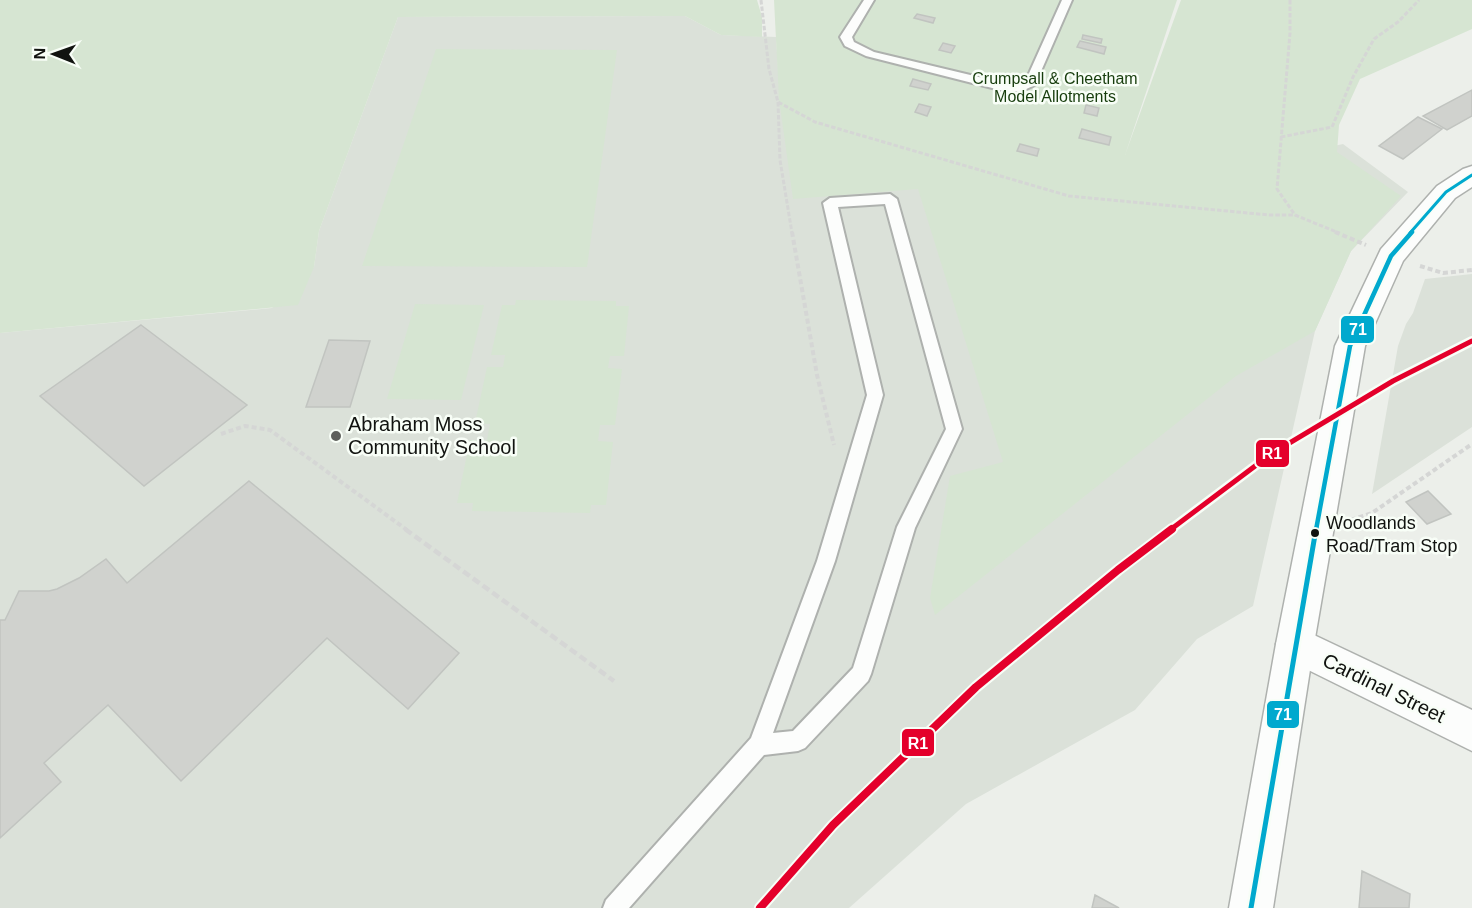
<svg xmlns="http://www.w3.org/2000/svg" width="1472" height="908" viewBox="0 0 1472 908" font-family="Helvetica,sans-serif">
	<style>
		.built { fill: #dbe1d9 }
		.green { fill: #d6e5d2 }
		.building { fill: #d0d2ce; stroke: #c1c4c0; stroke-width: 1.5 }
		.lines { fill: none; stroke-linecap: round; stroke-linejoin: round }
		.service-casing { stroke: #aeb1ae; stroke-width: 4 }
		.minor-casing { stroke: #aeb1ae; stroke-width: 3 }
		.tertiary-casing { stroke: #aeb1ae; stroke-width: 3 }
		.path-far2 { stroke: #d5d6d5; stroke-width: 3; stroke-dasharray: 4.5 2; stroke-linecap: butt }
		.path-far1 { stroke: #d5d6d5; stroke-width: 4; stroke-dasharray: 5 3; stroke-linecap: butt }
		.path { stroke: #d5d6d5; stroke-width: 4.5; stroke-dasharray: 8 4; stroke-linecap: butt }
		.service { fill: #fcfdfc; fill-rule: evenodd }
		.minor { fill: #fcfdfc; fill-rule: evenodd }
		.tertiary { fill: #fcfdfc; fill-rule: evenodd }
		.bus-1-far2-casing { stroke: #f8fef7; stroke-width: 6 }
		.bus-1-far1-casing { stroke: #f8fef7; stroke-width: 9 }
		.bus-1-casing { stroke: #f8fef7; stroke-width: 10 }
		.bus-1-far2 { stroke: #00a9ce; stroke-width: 3 }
		.bus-1-far1 { stroke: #00a9ce; stroke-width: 4.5 }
		.bus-1 { stroke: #00a9ce; stroke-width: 5 }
		.rail-1-far1-casing { stroke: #f8fef7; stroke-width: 10 }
		.rail-1-casing { stroke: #f8fef7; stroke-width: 12 }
		.rail-1-far1 { stroke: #e4002b; stroke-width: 5 }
		.rail-1 { stroke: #e4002b; stroke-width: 8 }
		.poi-dot { fill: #5e605c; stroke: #f8fef7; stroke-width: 2 }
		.bus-dot { fill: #111310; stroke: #f8fef7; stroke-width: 2 }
		.labels { text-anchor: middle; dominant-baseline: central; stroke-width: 5; stroke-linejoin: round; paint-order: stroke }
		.far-park-label { font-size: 16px; fill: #173d0d; stroke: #f8fef7 }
		.bus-label { font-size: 18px; fill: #111310; stroke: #f8fef7; text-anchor: start }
		.poi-label { font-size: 20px; fill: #111310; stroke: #f8fef7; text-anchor: start }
		.street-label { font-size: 20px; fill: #111310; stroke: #f8fef7 }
		.line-badge { stroke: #f8fef7; stroke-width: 2 }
		.badge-label { font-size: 16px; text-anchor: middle; font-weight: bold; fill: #fff }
	</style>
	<rect width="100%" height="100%" fill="#ecefea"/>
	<path class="built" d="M685,16L721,35L776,37L780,99L1111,196L1343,144L1408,192L1351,251L1315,331L1253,606L1197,639L1135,710L966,804L849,908H0V333L272,308L314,267L319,231L398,17Z
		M1472,274V427L1372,494L1398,346L1406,324L1413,313L1425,279Z"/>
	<path class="green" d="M0,0H757L762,17V37L721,35L685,16L398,17L319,231L314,267L298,305L0,333Z
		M774,0H1177L1125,155L1181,0H1472V29L1360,79L1339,125L1337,152L1401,196L1351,251L1315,331L1236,376L935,615L930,598L950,476L1003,462L918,189L793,199L779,99Z
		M436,49L617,50L587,267L362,266Z
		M516,300L616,301V306H629L624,356H610L608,368L622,369L615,425H600L598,441L613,442L606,505H591L590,513L472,511L473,503H457L470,440H487L490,424L475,423L487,367H503L505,355H491L502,305H515Z
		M415,304L484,305L461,400L387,399Z"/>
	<path class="building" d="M917,14L935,18L933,23L914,18Z
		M1083,35L1102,39L1101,43L1082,39Z
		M1080,41L1106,47L1104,54L1077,47Z
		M943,43L955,46L951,53L939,50Z
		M913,79L931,84L928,90L910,86Z
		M1472,90V116L1447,130L1423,116Z
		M919,104L931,107L927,116L915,112Z
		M1086,105L1099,108L1097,116L1084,113Z
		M1418,117L1442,129L1403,159L1379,146Z
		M1082,129L1111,137L1109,145L1079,138Z
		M1020,144L1039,149L1037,156L1017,151Z
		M141,325L247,405L144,486L40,396Z
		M329,340L370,341L350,407H306Z
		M249,481L459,653L408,709L327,638L181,781L108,705L44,763L61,782L0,838V620H5L19,591H49L57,589L79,578L106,559L127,583Z
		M1428,491L1451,514L1427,524L1406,502Z
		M1362,871L1410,894L1409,908H1359Z
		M1095,895L1119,908H1092Z"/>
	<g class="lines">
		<defs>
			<path id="service" d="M864,0H874L852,37L854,42L874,52L1008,84H1016L1026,80L1062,0H1072L1035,85L1022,91L1008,92L866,56L845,46L840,37Z
				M890,194L897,199L962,429L915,528L871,674L868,681L805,748L798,751L764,755L629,908H603L606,900L751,738L817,561L867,395L823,203L830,198ZM885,204L946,429L897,527L853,668L793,731L773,733L835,561L883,395L838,207Z"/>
			<path id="minor" d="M1295,626L1472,710V751L1282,657L1276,644L1282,631Z"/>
			<path id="tertiary" d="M1472,166V187L1455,198L1403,261L1365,346L1314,644L1273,908H1229L1276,644L1335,346L1381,249L1437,186L1463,169Z"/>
		</defs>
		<use href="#service" class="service-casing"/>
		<use href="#minor" class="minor-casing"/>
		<use href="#tertiary" class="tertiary-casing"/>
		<path class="path-far2" d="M761,0L769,69L778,102L815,122L1069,196L1269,215H1295
			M1290,0V33L1277,189L1295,215L1339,233
			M778,102L780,160L792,233
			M1281,137L1332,127L1353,77L1374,39L1398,22L1419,0"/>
		<path class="path-far1" d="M792,232L817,375L834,445
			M1335,232L1366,245
			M1420,266L1443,273L1472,270
			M221,434L245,426L270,430L407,530
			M1351,520L1372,513L1472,444"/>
		<path class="path" d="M405,529L614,681"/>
		<use href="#service" class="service"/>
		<use href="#minor" class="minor"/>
		<use href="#tertiary" class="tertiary"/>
		<defs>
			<path id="bus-1-far2" d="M1410,233L1446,192L1472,175"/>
			<path id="bus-1-far1" d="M1316,530L1350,346L1391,256L1412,232"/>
			<path id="bus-1" d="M1251,908L1316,529"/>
		</defs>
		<use href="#bus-1-far2" class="bus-1-far2-casing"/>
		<use href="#bus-1-far1" class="bus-1-far1-casing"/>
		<use href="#bus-1" class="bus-1-casing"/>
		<use href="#bus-1-far2" class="bus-1-far2"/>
		<use href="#bus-1-far1" class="bus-1-far1"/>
		<use href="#bus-1" class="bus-1"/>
		<defs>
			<path id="rail-1-far1" d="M1170,530L1271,454L1393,381L1472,341"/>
			<path id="rail-1" d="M760,908L833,825L976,687L1118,570L1172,529"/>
		</defs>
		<use href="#rail-1-far1" class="rail-1-far1-casing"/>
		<use href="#rail-1" class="rail-1-casing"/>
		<use href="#rail-1-far1" class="rail-1-far1"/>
		<use href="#rail-1" class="rail-1"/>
	</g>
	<circle class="poi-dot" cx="336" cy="436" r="6"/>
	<circle class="bus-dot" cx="1315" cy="533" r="5"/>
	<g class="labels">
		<g class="far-park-label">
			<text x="1055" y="78">Crumpsall &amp; Cheetham<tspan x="1055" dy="18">Model Allotments</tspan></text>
		</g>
		<g class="bus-label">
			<text x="1326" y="523">Woodlands<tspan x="1326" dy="23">Road/Tram Stop</tspan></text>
		</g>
		<g class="poi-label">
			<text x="348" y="424">Abraham Moss<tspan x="348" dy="23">Community School</tspan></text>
		</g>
		<g class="street-label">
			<text transform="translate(1384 688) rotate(26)">Cardinal Street</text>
		</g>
	</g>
	<g class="line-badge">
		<rect x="1340" y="315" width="35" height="29" rx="6" fill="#00a9ce"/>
		<rect x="1255" y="439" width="35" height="29" rx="6" fill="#e4002b"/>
		<rect x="1266" y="700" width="34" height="29" rx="6" fill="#00a9ce"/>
		<rect x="901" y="728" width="34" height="29" rx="6" fill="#e4002b"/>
	</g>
	<g class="badge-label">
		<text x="1358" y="335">71</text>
		<text x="1272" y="459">R1</text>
		<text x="1283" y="720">71</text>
		<text x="918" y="749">R1</text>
	</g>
	<g transform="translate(54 54) rotate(271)" stroke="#f8fef7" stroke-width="4.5" paint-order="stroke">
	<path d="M0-4.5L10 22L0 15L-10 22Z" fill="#111310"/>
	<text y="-9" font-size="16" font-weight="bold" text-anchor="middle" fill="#111310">N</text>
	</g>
</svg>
